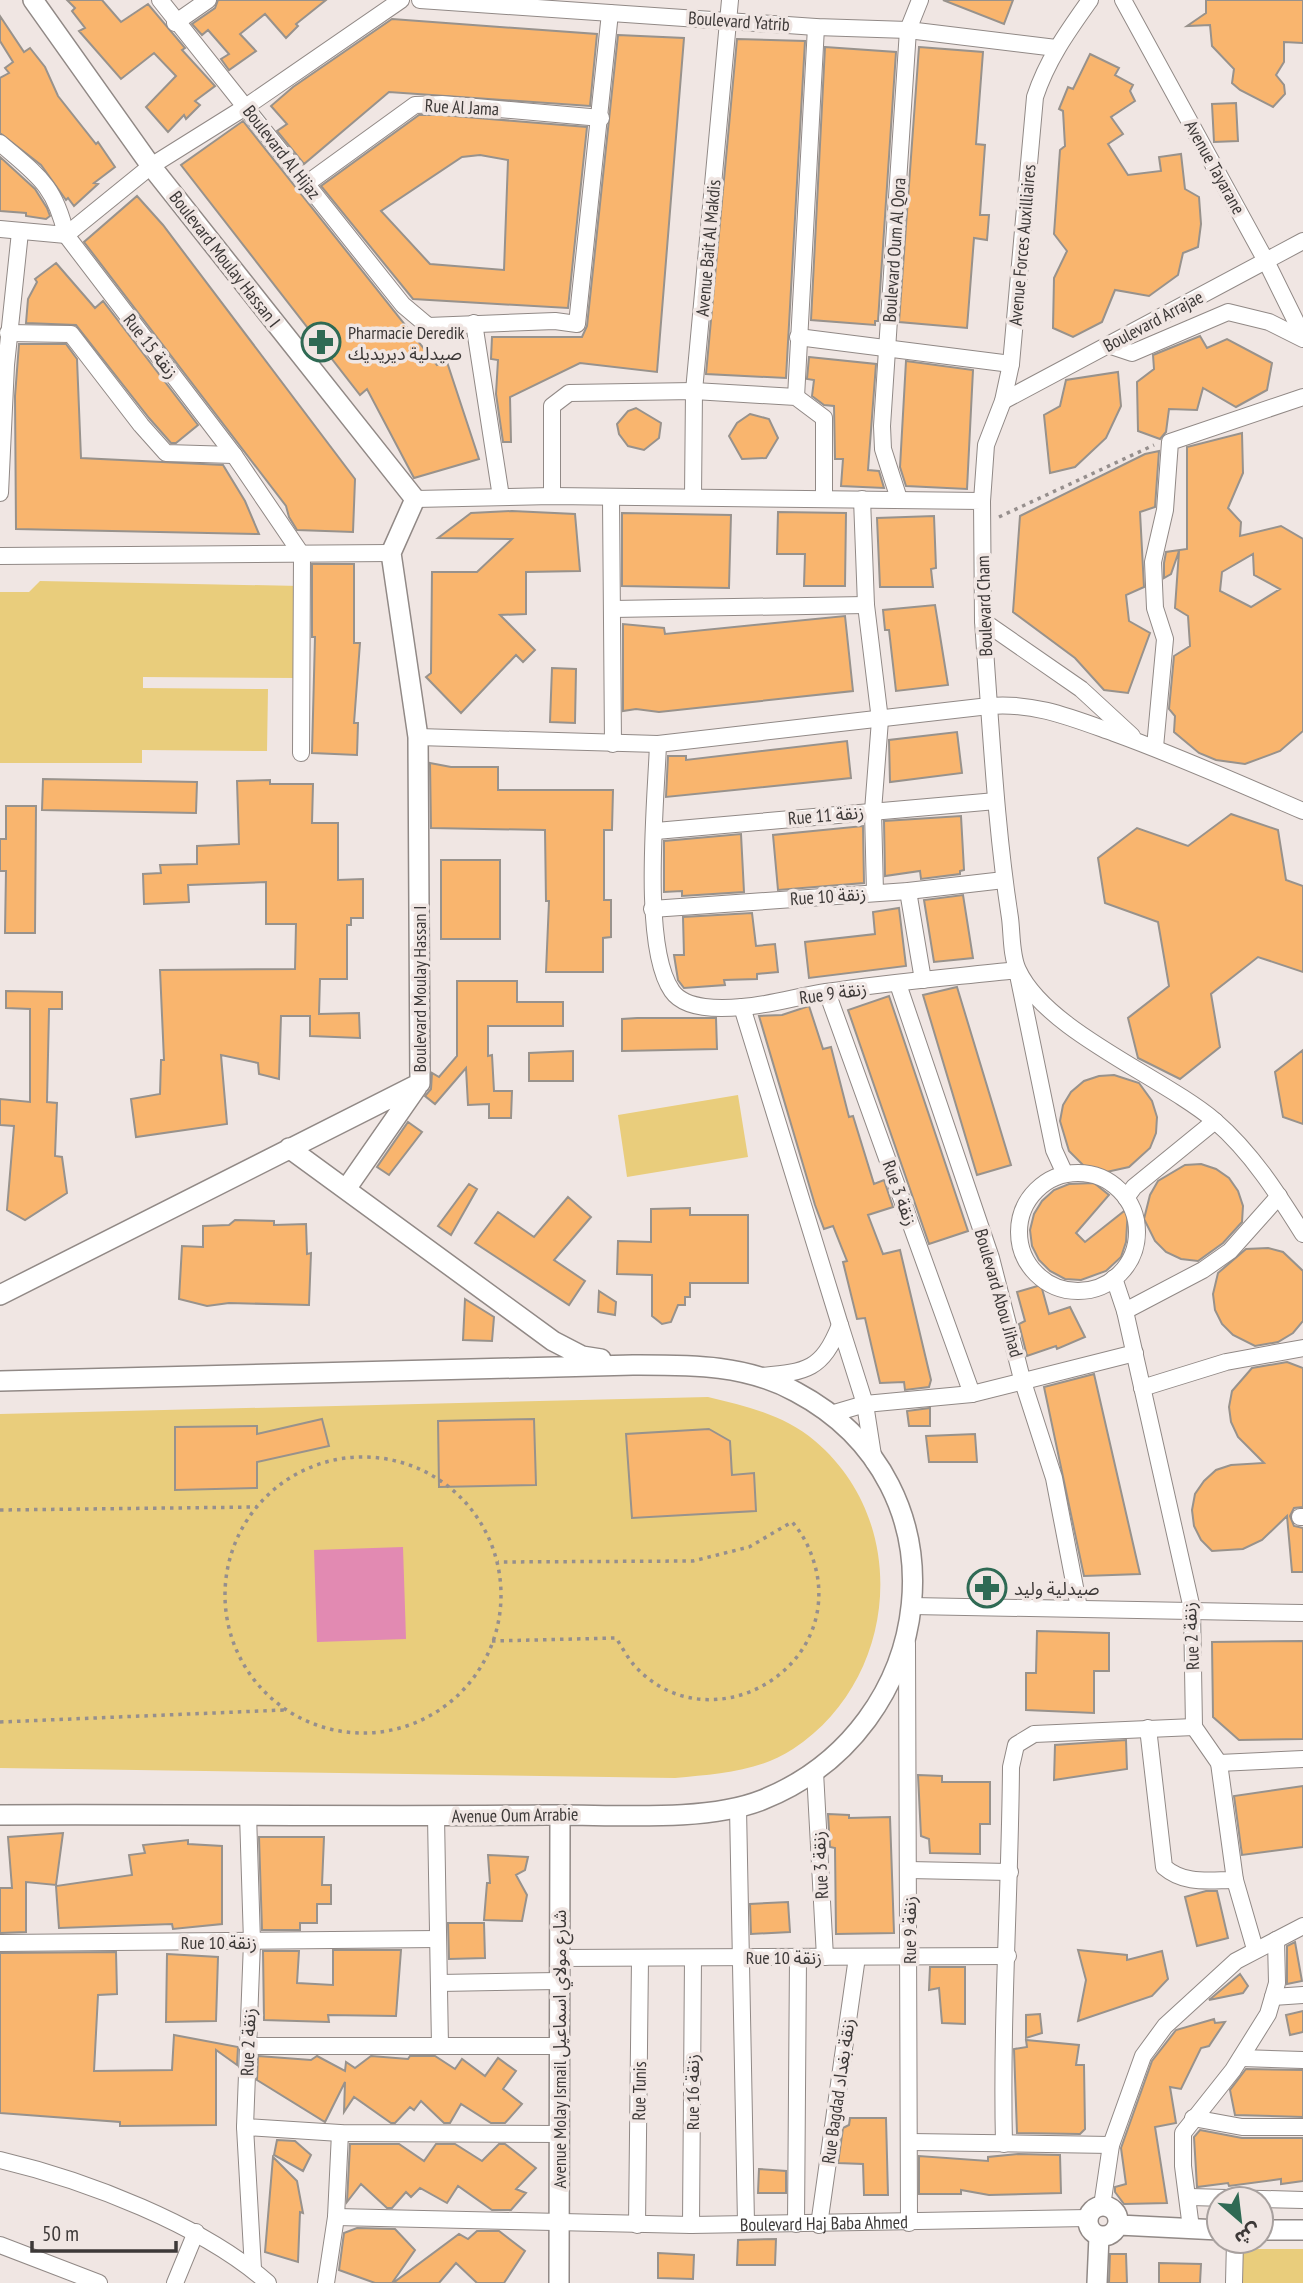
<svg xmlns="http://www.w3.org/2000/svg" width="1303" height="2283" viewBox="0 0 1303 2283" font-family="'PT Sans Narrow','Noto Sans Arabic',sans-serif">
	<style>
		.green { fill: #e9cd7c }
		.water { fill: #e28ab2 }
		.building { fill: #f9b56e; stroke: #98928c; stroke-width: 2; fill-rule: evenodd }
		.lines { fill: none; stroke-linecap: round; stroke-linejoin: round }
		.minor-casing { stroke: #918986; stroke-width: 18 }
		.tertiary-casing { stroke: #918986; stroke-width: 22 }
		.path { stroke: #968f8d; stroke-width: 3.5; stroke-dasharray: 3.5 5; stroke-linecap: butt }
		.minor { stroke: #fff; stroke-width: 16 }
		.tertiary { stroke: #fff; stroke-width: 19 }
		.labels { text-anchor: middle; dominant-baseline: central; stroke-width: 7; stroke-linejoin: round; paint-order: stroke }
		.street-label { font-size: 18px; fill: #3d3938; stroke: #f0e6e3 }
		.poi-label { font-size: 18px; fill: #3d3938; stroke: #f0e6e3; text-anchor: start }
	</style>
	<rect width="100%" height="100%" fill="#f0e6e3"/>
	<path class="green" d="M40,581L300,586L297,678L143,677V688L268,689L267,751L142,750V763H0V592H29Z
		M738,1095L748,1157L627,1177L618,1115Z
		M708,1397C746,1406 784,1415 815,1441C912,1523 898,1680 793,1749C758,1772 716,1774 675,1778L0,1768V1414Z
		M1242,2249H1303V2283H1242Z"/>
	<path class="water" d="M403,1547L406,1639L317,1642L314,1550Z"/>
	<path class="building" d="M67,0H102L121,22L148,4L185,48L182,50L215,86L195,101L200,105L186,119L184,115L168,132L146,107L176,76L154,53L121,79L79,31L85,28L72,11L75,8Z
		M218,0H326L296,24L298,26L286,38L265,14L240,34L256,51L229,70L221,59L229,54L208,30L202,35L192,24L215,8Z
		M943,0H1013L1004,24Z
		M1206,0H1303V43L1284,42V62L1276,75L1284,85L1285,94L1273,107L1240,90L1232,83L1234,69L1212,46L1210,25L1187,26L1206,13Z
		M0,16L24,52L30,48L45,67L58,96L96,144L98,142L115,167L94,183L98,184L74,206L68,198L66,200L41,165L0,133V78L9,73L5,68L13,62L0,41Z
		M392,19L597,34L590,106L389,92L304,164L277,131L287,124L271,106L293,87Z
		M618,35L684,38L657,372L580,363L510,397L511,442H503L496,394L498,360L491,359L492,337H582L587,326Z
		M737,39L805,41L786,378L706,374Z
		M825,47L896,52L878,321H875V325L811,320Z
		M919,47L983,52L976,144L985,145L980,215H989L987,240L974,238L967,328L899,322Z
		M1090,54L1119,68L1115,75L1133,85L1130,91L1135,101L1111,117L1123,134L1108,144L1128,175L1161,171L1159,157L1181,154L1185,189L1199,197L1201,224L1198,247L1183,253L1178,275L1149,296L1115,290L1102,322L1073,337L1053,328L1054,278L1067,251L1054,234L1060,150L1065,146L1063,111L1059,109L1068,87L1073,89Z
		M1236,103L1238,141L1214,142L1212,104Z
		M419,115H442L587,127L568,308L413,299L321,186ZM480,155L508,160L504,270L430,264L381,211L462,157Z
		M243,121L437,365L447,362L479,459L414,478L367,389L360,395L181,165Z
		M0,157L35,189L47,208L50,216L46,219L26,216V213L0,211Z
		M137,196L163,225L355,479L353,532L297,530L289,517L286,506L84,242Z
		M56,263L95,308L103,301L198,425L176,443H171L149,418L76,325L26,323L28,299L37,282L35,279Z
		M1200,336L1207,348L1227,339L1272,363L1267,390L1236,407L1203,388L1197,410L1169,409L1166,432L1160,439L1138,431L1137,382L1154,369L1153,355Z
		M19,344H66L77,359L81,458L223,465L245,501L259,534L16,529L15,396Z
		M809,357L876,364L868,470L879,471L884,488L841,486L843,459H835L834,406L824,405L812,396L814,380L807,379Z
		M906,361L973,370L967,489L906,486L900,467Z
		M1118,372L1121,406L1106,438L1075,467L1050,473L1044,415L1060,406L1066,380Z
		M636,408L661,423L659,438L644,450L628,446L619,434L617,424L628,411Z
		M750,414L769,419L778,438L766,458L742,459L729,436L737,423Z
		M1242,433L1243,473L1228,508L1241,522L1240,536L1281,526L1303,539V731L1280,751L1245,764L1216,760L1199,753L1174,732L1175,716L1169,709L1174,656L1190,646L1188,616L1175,608L1179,551L1171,574L1164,578V563L1166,552L1187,549V447ZM1253,554L1254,575L1280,589L1251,607L1220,591L1222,572Z
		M1159,451L1155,507L1140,512L1144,587L1126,595L1129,621L1150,633L1128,693L1104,690L1075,658L1013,612L1020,516L1145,454Z
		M512,511L575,514L580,571L526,572V614L500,615L535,650L523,662L516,655L461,713L426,677L431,673L432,572H477L512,539L438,538L471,513Z
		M778,512L846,513L845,586H804L805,554H777Z
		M622,513L731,515L729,588L622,586Z
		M934,516L936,568L931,569L933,587H880L877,518Z
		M312,564H354V643H360L354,723H358L357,755L312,753L315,637H312Z
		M935,605L948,685L896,691L889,630H885L883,610Z
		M845,616L853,691L659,712L636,709L623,711V624L664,628L665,634Z
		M552,668L576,669L575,723L550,722Z
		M957,732L962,773L890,782L889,740Z
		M847,741L851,778L666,797L668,756H686V760Z
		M430,763L451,767H498V790H613L612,830H604V900H611V937L603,938V972H546L549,901H546L545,830L431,828Z
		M43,779L197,782L196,813L42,810Z
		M270,780V784H313L312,823H338V880L363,879V918H351V925H347V979H320L319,1014L359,1013L360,1038L310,1036V1016H281L279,1079L259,1074L258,1063L221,1055L227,1124L136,1137L131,1099L160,1094L161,1060H164L160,970L295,969L296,924H266V882L188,885L189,902L144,904L143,874L161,873L160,865L197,864V846L239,844L237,781Z
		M6,806H36L35,933H5L6,871H0V839H6Z
		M1231,814L1278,830L1286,880L1303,886V972L1258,957L1211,994L1220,1047L1180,1079L1138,1058L1128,1018L1169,986L1158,922L1105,903L1098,858L1137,828L1188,846Z
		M961,816L964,870L960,871V874L921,879L920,871L885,876L884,821Z
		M863,826L864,883L778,890L773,835Z
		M741,834L744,892L682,896V891L664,892V841Z
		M441,860H500V939H441Z
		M963,895L973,958L934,962L924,900Z
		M899,908L906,966L809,978L805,942L875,934L873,912Z
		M752,913L756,946L775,944L778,972L757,974V979L724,980L725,985L684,988L678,980L674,955H684L683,917Z
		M457,981H517V1002H563V1026H488V1056L492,1055L494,1091H512L511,1118H489V1104L468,1105L466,1068L435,1104L425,1096L431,1089L432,1073L439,1077L457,1056Z
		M957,987L1011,1165L977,1175L923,995Z
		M6,991L62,992V1009H49L47,1102L57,1103L55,1156L62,1157L67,1193L25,1220L7,1210L14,1126L0,1125V1099L30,1102V1009L6,1008Z
		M889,996L968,1231L929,1244L848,1010Z
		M809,1006L823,1049L831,1047L849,1117L853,1116L874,1184L884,1180L893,1207L868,1215L883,1254L900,1250L931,1380L929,1387L905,1390L904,1382L880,1383L865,1318L857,1319L843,1262L847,1261L833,1226L824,1229L815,1205L759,1016L782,1015Z
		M637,1018H716L717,1049L622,1051V1019Z
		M1303,1050V1124L1283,1117L1275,1072Z
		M573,1051V1081H529V1053Z
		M1114,1075L1139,1083L1152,1101L1157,1117L1156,1133L1150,1148L1129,1167L1093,1175L1069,1151L1060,1121L1063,1105L1071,1092L1084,1081L1099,1076Z
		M408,1122L422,1132L389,1175L377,1167Z
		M1201,1164L1216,1169L1229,1178L1238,1191L1243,1206L1242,1222L1223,1243L1198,1261L1181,1259L1166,1252L1155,1241L1144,1219L1150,1195L1158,1181L1185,1165Z
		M1094,1183L1109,1195L1076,1233L1085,1242L1128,1208L1126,1242L1121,1257L1106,1271L1081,1280L1065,1279L1050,1271L1039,1260L1032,1246L1030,1230L1034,1214L1042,1201L1054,1190L1069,1184Z
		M469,1184L477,1189L451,1235L438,1226Z
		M568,1197L591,1217L554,1260L585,1281L569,1305L475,1243L498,1212L534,1237Z
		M690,1208V1215H748V1283H690V1297H685V1305H678L671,1322L662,1324L652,1316V1275L617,1274L618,1241L651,1242V1209Z
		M235,1220L274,1221V1225L306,1224L307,1254L311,1253L309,1305L229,1303L207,1306L179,1299L182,1246L203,1247V1226L229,1225Z
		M1268,1248L1283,1252L1303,1271V1321L1293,1333L1278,1342L1255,1346L1233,1335L1222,1324L1215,1310L1213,1294L1218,1273L1246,1249Z
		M1041,1285L1049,1314L1070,1307L1085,1337L1057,1349L1056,1346L1027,1356L1019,1324L1025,1321L1017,1292Z
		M599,1291L616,1302L615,1315L598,1312Z
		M465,1299L494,1317L492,1341L463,1340Z
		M1287,1362L1303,1368V1507L1294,1508L1290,1516L1294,1526L1303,1528V1572H1292L1287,1516L1262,1540L1243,1549L1212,1551L1201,1540L1194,1526L1192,1510L1195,1494L1204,1481L1216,1470L1231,1465L1264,1463L1238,1437L1231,1422L1229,1407L1232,1391L1252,1368Z
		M1094,1374L1140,1574L1084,1576L1044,1387Z
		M930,1408V1426H909L907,1411Z
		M322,1419L329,1446L257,1462V1488L175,1490V1427L257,1426V1434Z
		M534,1419L536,1485L439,1487L438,1421Z
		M709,1429L730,1441L732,1475L754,1473L756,1511L632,1518L626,1434Z
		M975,1434L977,1462H929L926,1436Z
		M1037,1631L1109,1633V1671H1094V1713L1026,1710V1673H1036Z
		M1303,1641V1739L1239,1740L1213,1717L1212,1642Z
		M1126,1740L1127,1769L1054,1780L1055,1745Z
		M918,1775L942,1776V1782H990V1824H980V1854L930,1853L929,1839L921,1836Z
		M1303,1786V1847L1242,1855L1234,1796Z
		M828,1814L849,1815V1818L890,1817L894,1933L836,1934L835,1848L830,1847Z
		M63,1833L56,1885L26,1882V1932L0,1933V1888H12L8,1837Z
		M259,1837H324L322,1885H331V1904H317V1923H300V1930H262Z
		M188,1840V1844L222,1846V1924L173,1929L172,1924L59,1928L56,1886L132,1875L129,1855L145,1853L143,1845Z
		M488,1855L528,1857L525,1870L516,1875L527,1895L522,1921L484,1920L487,1883H490Z
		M1206,1891H1217L1228,1938L1197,1946L1185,1897Z
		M788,1902L790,1932L751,1934L750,1904Z
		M448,1923H484L485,1958L449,1959Z
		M1295,1942L1302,1981L1287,1984V1946Z
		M333,1950H401L396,2016L328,2015L329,2022L264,2020L263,1951H299L297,1983L333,1985Z
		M1078,1950L1127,1955V1960L1162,1951L1168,1979L1152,1996L1078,2021L1086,1980Z
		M116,1952L117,1994L98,1995L94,2071L172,2070L174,2035L238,2047L237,2065L216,2050V2125L120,2126V2122L0,2113V1953Z
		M167,1954L218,1957L216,2021L166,2022Z
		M930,1967H965V2024L942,2023L939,1988L929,1990Z
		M1240,1974L1248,1986L1243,1993L1209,2000Z
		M1303,2011V2032L1290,2035L1286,2015Z
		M1040,2014L1042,2033L1026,2038V2015Z
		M1214,2019L1215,2023L1225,2022L1209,2046L1201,2048L1181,2089L1170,2087L1176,2123L1155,2127L1167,2203L1124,2204L1115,2192V2187L1126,2184L1121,2148L1152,2061L1176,2030Z
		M1026,2040L1079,2045L1076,2065H1084L1085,2129L1080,2134L1017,2133L1014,2049L1027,2047Z
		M258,2056L311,2060L317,2056L345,2071L346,2062L355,2068L371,2056L408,2059L410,2056H435L455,2069L462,2059L485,2076L498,2058L516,2071L503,2089L522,2104L505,2123H491L461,2104L450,2123H444L421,2101L414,2110L410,2107L395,2123H391L354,2097L344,2112L345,2082L325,2122L257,2080Z
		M1246,2069L1303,2070V2117L1235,2115L1230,2090Z
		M850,2118H886L888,2195H864L863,2164L838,2163L843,2128L849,2125Z
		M1200,2130L1242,2138H1303V2181L1281,2184V2179L1229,2186L1228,2183L1197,2187L1194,2137Z
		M277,2140L295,2141L311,2155L303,2171L274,2155Z
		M350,2144H399L424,2161L436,2144H455L482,2161L499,2144H505L536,2168L516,2189L526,2193L511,2210H492L458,2186L447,2203L420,2188L411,2197L406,2192L392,2208H387L361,2184L347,2202Z
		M1018,2154L1060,2155L1061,2193L989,2195L961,2190V2194H919V2156L988,2161V2157Z
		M273,2157L297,2181L303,2213L300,2212L298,2262L265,2252Z
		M759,2169L786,2171V2193H758Z
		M357,2228L395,2229L415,2250L392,2283H375L339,2270L344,2233Z
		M477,2231H499L525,2251L504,2283H477L456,2263L439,2283H393L459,2234L468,2239Z
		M776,2239L775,2265H737L738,2240Z
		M658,2253L694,2255L693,2279L658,2278Z
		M1110,2254H1126L1127,2283H1109Z
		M1159,2263L1201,2264L1200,2283H1159Z"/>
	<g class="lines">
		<defs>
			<g id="minor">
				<path d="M160,0L403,305L428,326L555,321L577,324L610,13"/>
				<path d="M420,0L816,27L908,30L1056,48"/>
				<path d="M1123,0L1266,261L1303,336"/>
				<path d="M175,23L208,0"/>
				<path d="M0,143C37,175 55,185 66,235L234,455L302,555L301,753"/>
				<path d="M306,184L415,105L442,104L601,118"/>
				<path d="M0,229L66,235"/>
				<path d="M66,235L151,166L247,106L401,0"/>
				<path d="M474,323L501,497"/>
				<path d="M8,333L71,334L141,425L166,453L234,455"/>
				<path d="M798,337L1011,364"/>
				<path d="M1108,345L1132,353L1228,312L1269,322L1303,339"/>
				<path d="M796,397L816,27"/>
				<path d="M1003,401L1303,241"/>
				<path d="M0,493L6,365L20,232"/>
				<path d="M552,496V406L569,393L694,391L796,397L824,418V498"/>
				<path d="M693,497L694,391L730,0"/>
				<path d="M611,498L613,744"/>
				<path d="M415,499L552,496L982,501L983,621L989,706L658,744L418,737"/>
				<path d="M862,499L866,605L880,720L873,811L875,893"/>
				<path d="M899,499L883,449L882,426L908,30L920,0"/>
				<path d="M982,501L986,445L1003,401L1011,364L1035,97C1047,60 1068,31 1090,0"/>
				<path d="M0,556L391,553"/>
				<path d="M612,609L866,605"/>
				<path d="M983,621L1081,689L1132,736"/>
				<path d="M658,744C656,801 641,947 672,991C685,1010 722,1009 742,1007C771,1005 799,996 826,992C890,982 954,977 1017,970L1054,1150L1065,1174"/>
				<path d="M1155,747L1165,639L1155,608L1153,562L1165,510L1170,442L1303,397"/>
				<path d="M1303,811C1240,784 1178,756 1114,733C1072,718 1034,702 989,706C994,777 999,847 1010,918C1012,933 1011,956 1018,970C1046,1031 1163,1077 1215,1121C1251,1152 1278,1194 1303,1234"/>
				<path d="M656,831L996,801"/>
				<path d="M908,891L923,980"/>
				<path d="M652,909L908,891L1004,880"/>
				<path d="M898,984L991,1258L1022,1379L1054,1478L1079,1608"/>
				<path d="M827,992L972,1394"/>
				<path d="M742,1007L840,1325"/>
				<circle cx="1078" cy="1232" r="59"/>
				<path d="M1126,1198L1134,1187L1215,1121"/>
				<path d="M1114,1278L1125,1311L1192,1609L1194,1727L1219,1763L1235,1880L1255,1949"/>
				<path d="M1125,1311L1203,1270L1230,1251L1279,1196"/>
				<path d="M761,1376C807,1372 822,1370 840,1325L865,1404L874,1462"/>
				<path d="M1142,1388L1226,1362L1303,1348"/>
				<path d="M831,1414L865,1404L972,1394L1135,1353"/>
				<path d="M1300,1517H1303"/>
				<path d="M912,1606L1303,1613"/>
				<path d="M907,1643L909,2223"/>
				<path d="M1148,1728L1164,1867C1185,1885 1209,1880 1235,1880"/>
				<path d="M1219,1763L1303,1759"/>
				<path d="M815,1772L825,1957"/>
				<path d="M738,1808L746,2223"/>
				<path d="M248,1814L252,1942L245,2127L253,2269"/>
				<path d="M436,1816L440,2046"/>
				<path d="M908,1870L1010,1872"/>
				<path d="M0,1943L438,1939"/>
				<path d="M560,1958L1008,1956"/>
				<path d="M439,1983L559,1981"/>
				<path d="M1273,1997L1303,1995"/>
				<path d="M248,2046H559"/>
				<path d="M1241,2058L1303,2060"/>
				<path d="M1193,2118L1242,2127H1303"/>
				<path d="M245,2127L340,2133L559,2134"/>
				<path d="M910,2142L1111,2145"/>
				<path d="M1004,2144C1001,2018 1010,1893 1011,1767L1016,1745L1034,1734L1194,1727"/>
				<path d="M0,2160C85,2180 203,2225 268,2283"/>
				<path d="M1190,2197L1303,2200"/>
				<path d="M1102,2206L1111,2145L1143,2056L1165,2026L1236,1961L1303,1926"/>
				<path id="s1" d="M336,2217L691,2225L1088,2218"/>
				<path d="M796,2224L798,1957"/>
				<path d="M637,2225L640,1958"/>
				<path d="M691,2225L693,1958"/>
				<path d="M819,2225L857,1957"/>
				<path d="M1191,2228L1183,2166V2133L1233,2070L1268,2014L1277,1983L1276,1940"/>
				<path d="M0,2245L99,2283"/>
				<path d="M175,2283L196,2232"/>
				<path d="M326,2283L336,2217L340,2133"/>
				<path d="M1234,2283L1235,2241"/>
			</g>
			<path id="tertiary" d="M289,1148L553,1341L582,1356L601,1359
				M346,1189L417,1087
				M0,1295L420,1083L418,737L391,553L415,499L151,166L33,0
				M0,1381L633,1365C690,1365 745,1364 796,1392C971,1485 940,1729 762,1800C704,1823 609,1814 546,1815C364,1817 182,1814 0,1815
				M1088 2221a15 15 0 1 1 30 0a15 15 0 1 1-30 0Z
				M1119,2225L1219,2230
				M1261,2230H1303
				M559,2283L560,1815
				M1097,2283L1099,2236"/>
		</defs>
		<use href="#minor" class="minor-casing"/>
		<use href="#tertiary" class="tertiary-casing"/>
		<path class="path" d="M999,517L1154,445
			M225 1595a138 138 0 1 1 276 0a138 138 0 1 1-276 0Z
			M0,1510L257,1507
			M492,1641L616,1638C622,1647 627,1657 634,1665C704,1744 836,1677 817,1574C813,1555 805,1536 792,1522L749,1547L693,1561L498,1562
			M0,1722L284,1710"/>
		<use href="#minor" class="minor"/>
		<use href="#tertiary" class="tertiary"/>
	</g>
	<defs>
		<symbol id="pharmacy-ring" viewBox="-11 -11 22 22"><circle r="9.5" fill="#f0e6e3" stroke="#2f6a54" stroke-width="1.5"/><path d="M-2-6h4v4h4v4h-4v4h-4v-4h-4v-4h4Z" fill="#2f6a54"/></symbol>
	</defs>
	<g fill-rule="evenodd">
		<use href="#pharmacy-ring" x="299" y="320" width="44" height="44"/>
		<use href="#pharmacy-ring" x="965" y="1566" width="44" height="44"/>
	</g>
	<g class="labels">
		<g class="street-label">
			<text transform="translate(739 21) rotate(4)">Boulevard Yatrib</text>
			<text transform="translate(462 107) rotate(3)">Rue Al Jama</text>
			<text transform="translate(282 152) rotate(52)">Boulevard Al Hijaz</text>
			<text transform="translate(1215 167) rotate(61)">Avenue Tayarane</text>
			<text transform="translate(1022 245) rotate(-85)">Avenue Forces Auxilliaires</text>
			<text transform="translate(708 248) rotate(-85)">Avenue Bait Al Makdis</text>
			<text transform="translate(894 250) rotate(-86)">Boulevard Oum Al Qora</text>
			<text transform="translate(225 259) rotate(52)">Boulevard Moulay Hassan I</text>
			<text transform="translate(1153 321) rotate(-28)">Boulevard Arrajae</text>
			<text transform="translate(151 346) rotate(52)">Rue 15 زنقة</text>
			<text transform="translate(984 606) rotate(-92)">Boulevard Cham</text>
			<text transform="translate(826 815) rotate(-5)">Rue 11 زنقة</text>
			<text transform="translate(828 896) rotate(-4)">Rue 10 زنقة</text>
			<text transform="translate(419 989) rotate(-90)">Boulevard Moulay Hassan I</text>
			<text transform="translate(833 993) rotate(-8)">Rue 9 زنقة</text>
			<text transform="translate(900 1193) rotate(70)">Rue 3 زنقة</text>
			<text transform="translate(999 1293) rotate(74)">Boulevard Abou Jihad</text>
			<text transform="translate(1191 1636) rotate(-93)">Rue 2 زنقة</text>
			<text transform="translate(515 1815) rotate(-1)">Avenue Oum Arrabie</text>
			<text transform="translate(820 1865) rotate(-93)">Rue 3 زنقة</text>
			<text transform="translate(909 1930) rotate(-90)">Rue 9 زنقة</text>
			<text x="219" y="1942">Rue 10 زنقة</text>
			<text x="784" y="1957">Rue 10 زنقة</text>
			<text transform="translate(248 2042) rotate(-88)">Rue 2 زنقة</text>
			<text transform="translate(559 2049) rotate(-90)">Avenue Molay Ismail شارع مولاي اسماعيل</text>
			<text transform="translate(639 2091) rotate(-89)">Rue Tunis</text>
			<text transform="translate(838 2091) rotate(-82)">Rue Bagdad زنقة بغداد</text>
			<text transform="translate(692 2092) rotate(-90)">Rue 16 زنقة</text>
			<text stroke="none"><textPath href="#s1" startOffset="488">Boulevard Haj Baba Ahmed</textPath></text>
		</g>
		<g class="poi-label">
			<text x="348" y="332">Pharmacie Deredik<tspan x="348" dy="21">صيدلية ديريديك</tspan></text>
			<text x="1014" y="1588">صيدلية وليد</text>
		</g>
	</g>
	<g transform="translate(1240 2220) rotate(152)"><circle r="33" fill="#f0e6e3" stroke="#a8a19f" stroke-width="2"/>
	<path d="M0-5L12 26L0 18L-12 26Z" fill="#2f6a54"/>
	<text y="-10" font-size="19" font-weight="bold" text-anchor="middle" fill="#3d3938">ش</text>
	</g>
	<path d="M32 2241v10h144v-10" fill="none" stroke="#3d3938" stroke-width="3.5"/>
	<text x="42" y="2241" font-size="21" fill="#3d3938" stroke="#f0e6e3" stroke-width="5" paint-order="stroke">50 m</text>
</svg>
